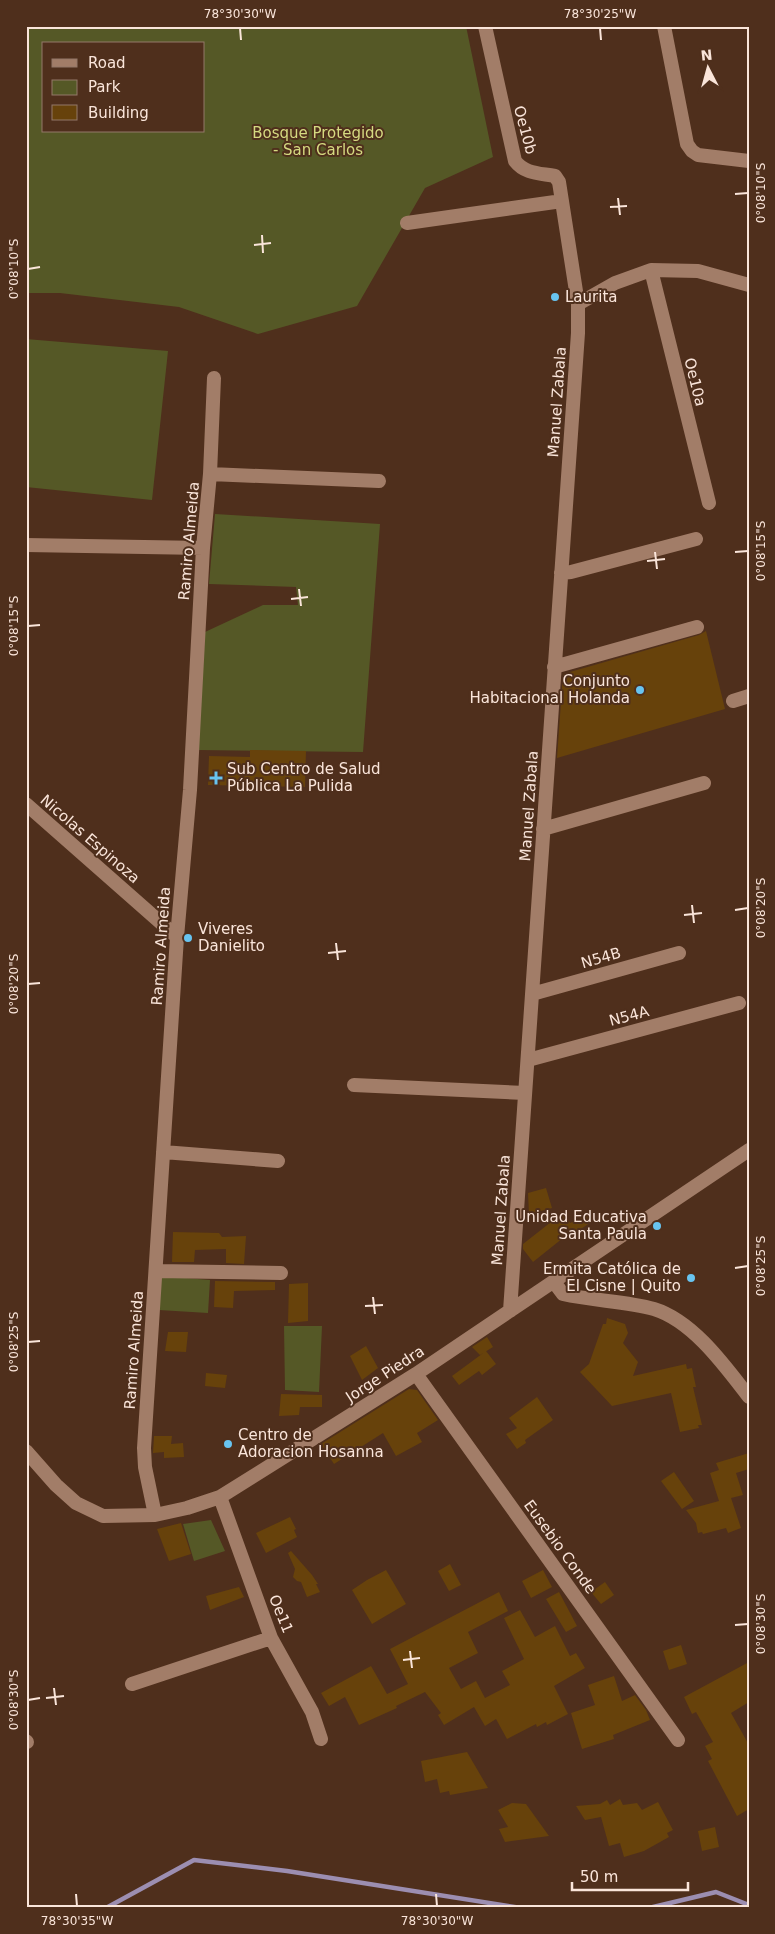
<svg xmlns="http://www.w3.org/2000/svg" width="775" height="1934" viewBox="0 0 775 1934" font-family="'DejaVu Sans',sans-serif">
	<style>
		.green { fill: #555826; fill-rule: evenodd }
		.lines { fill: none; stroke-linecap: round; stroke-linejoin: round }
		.stream { stroke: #9c8eb1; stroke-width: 4.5 }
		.building { fill: #67420b }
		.street { stroke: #a27d68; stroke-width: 14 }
		.ticks { fill: none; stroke: #fae5da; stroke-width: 2 }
		.poi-dot { fill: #68c4f0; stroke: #4f2f1c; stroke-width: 2 }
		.labels { text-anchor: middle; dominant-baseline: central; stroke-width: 4; stroke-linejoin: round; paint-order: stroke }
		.street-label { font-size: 15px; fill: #fae5da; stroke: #4f2f1c }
		.park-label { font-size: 15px; fill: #d5da81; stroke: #4f2f1c }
		.poi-label { font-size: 15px; fill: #fae5da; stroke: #4f2f1c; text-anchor: start }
		.neatline { fill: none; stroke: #fae5da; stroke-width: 2 }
		.ticks-label { font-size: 12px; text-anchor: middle; fill: #fae5da }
	</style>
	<rect width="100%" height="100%" fill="#4f2f1c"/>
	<path class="green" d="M26,26H466L493,157L425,188L357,306L258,334L179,307L60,293H26ZM44,44H204V131H44Z
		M26,339L168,351L152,500L26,487Z
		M215,514L380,524L363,752L198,750L205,632L263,605H298L296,587L209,584Z
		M161,1276L210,1280L208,1313L159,1310Z
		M284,1326H322L319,1392L285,1390Z
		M211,1520L225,1551L194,1561L183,1524Z"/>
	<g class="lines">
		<path class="stream" d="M106,1908L194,1860L287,1871L521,1908
			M649,1908L716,1892L749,1905"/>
	</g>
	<path class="building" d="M706,631L725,709L557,758L563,674L699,635Z
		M250,750L306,751L305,787L208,785L209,756L250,757Z
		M546,1188L552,1208L529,1214L528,1193Z
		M565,1211L570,1223L593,1213L596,1219L564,1240L563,1238L533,1262L523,1249V1244Z
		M173,1232L219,1233L222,1237L246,1236L244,1264L226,1263V1249L195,1250L194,1262H172Z
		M215,1281L275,1282V1290L234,1291L233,1308L214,1307Z
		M308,1283V1321L288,1323L289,1284Z
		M607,1318L625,1324L628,1333L623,1343L638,1362L633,1376L686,1364L687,1369L692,1368L696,1387H693L702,1425H698L699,1428L680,1432L671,1393L612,1406L580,1372L589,1364L603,1324H606Z
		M168,1332H188L186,1352L165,1351Z
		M487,1337L493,1347L480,1355L472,1347Z
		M366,1346L378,1368L362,1380L350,1356Z
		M486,1351L496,1364L482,1375L479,1371L459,1385L452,1376Z
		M206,1373L227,1375L225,1388L205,1386Z
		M409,1389L417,1390L438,1420L417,1433L422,1442L396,1456L383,1433L334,1464L321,1444Z
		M281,1394L322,1395V1407H300L299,1415L279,1416Z
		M537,1397L553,1420L525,1440L526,1443L517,1449L506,1434L517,1428L509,1418Z
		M154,1436H172L171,1444L183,1443L184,1457L164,1458V1452L153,1453Z
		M749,1453V1469L736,1473L743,1495L731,1498L741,1528L728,1533L726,1528L703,1534L702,1532L698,1533L696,1523L686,1510L719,1501L710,1473L719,1470L716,1463Z
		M674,1472L694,1501L682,1509L661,1481Z
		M290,1517L296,1529L294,1530L297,1537L266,1553L256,1533Z
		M181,1523L191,1554L169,1561L157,1529Z
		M291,1551L312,1575L318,1584H316L320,1592L307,1597L301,1582L297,1581L293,1577L295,1569L288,1553Z
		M450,1564L461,1585L449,1591L438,1571Z
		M386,1570L406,1604L372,1624L352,1590L367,1580Z
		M543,1570L552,1587L531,1598L522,1581Z
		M605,1582L614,1595L601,1604L591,1592Z
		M239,1587L244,1597L210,1610L206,1596Z
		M499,1592L508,1611L468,1632L478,1653L449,1668L461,1689L476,1681L485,1698L510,1685L502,1671L524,1659L504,1618L520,1610L535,1637L555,1626L570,1656L576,1653L585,1668L554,1686L568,1714L547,1725L546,1722L537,1727L536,1724L507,1739L496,1719L485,1726L474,1707L444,1725L438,1715L441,1713L425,1692L396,1706L397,1708L359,1725L345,1697L329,1706L321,1693L371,1666L387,1694L408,1684L390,1649Z
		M559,1592L577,1626L566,1632L546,1599Z
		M681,1645L687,1664L669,1670L663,1651Z
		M749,1662V1702L731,1713L749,1745V1809L737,1816L708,1761L712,1759L705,1746L713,1742L696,1712L692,1714L684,1697Z
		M614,1676L622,1701L635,1695L646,1710L650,1720L613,1735L614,1739L582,1749L571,1713L595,1705L588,1685Z
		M467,1752L488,1788L450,1795L449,1791L440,1793L437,1779L425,1782L421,1761Z
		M620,1799L623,1805L637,1803L642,1810L658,1802L673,1830L667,1833L669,1837L644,1851L624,1857L620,1843L609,1846L601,1817L585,1820L576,1806L600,1804L607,1800L610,1805Z
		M512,1803L526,1804L549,1836L505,1842L499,1829L508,1827L498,1810Z
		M715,1827L719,1847L702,1851L698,1831Z"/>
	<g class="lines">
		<path class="street" d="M485,26L515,161C525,174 539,173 555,176L559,182L578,304V333L510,1311
			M664,26L687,144L692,151L698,155L749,161
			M407,223L562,201
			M651,270L709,503
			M578,304L615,283L651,270L698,271L749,285
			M210,474L379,481
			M26,545L203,548
			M561,573L571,572L696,539
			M554,667L697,627
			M733,701L749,696
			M26,804L177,937
			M543,829L704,783
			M532,994L679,953
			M528,1060L739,1003
			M354,1085L525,1093
			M163,1152L278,1161
			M156,1271L281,1273
			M554,1282L563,1294C593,1301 626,1301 654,1309C693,1321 725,1366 749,1397
			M416,1374L678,1740
			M26,1451L56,1485L76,1503L103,1516L155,1515L187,1508L220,1497L416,1374L749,1150
			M220,1497L271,1638L312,1712L321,1739
			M155,1515L145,1467L144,1448L177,937L190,790L203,548L210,474L214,378
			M132,1684L271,1638
			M26,1741L27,1742"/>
	</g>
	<path class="ticks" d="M240,28L241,40M600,28L601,40M735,194L748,193M618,198L620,215M610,207L627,206M262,235L263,253M254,245L271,243M28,269L40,267M655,552L657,569M735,552L748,551M647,561L665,559M299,589L301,606M291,599L308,597M28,626L40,625M692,905L694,923M735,910L748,908M684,915L702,913M336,943L338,960M328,953L346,951M28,984L40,983M735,1268L748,1266M373,1297L375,1314M365,1306L383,1305M28,1342L40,1341M735,1625L748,1624M410,1651L412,1668M403,1660L420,1658M54,1688L56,1705M46,1698L64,1696M28,1700L40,1698M76,1894L77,1906M436,1894L437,1906"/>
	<g class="poi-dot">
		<circle cx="555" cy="297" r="5"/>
		<circle cx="640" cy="690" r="5"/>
		<path d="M213.5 770.5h5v5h5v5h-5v5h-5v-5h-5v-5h5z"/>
		<circle cx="188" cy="938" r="5"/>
		<circle cx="657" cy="1226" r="5"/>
		<circle cx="691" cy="1278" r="5"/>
		<circle cx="228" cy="1444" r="5"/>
	</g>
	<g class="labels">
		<g class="street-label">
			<text transform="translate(525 130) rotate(75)">Oe10b</text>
			<text transform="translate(695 382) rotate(76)">Oe10a</text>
			<text transform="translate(557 402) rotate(-86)">Manuel Zabala</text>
			<text transform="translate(189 541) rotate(-85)">Ramiro Almeida</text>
			<text transform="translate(529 806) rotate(-86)">Manuel Zabala</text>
			<text transform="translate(90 839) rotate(41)">Nicolas Espinoza</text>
			<text transform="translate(161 946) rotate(-86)">Ramiro Almeida</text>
			<text transform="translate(601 958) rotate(-16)">N54B</text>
			<text transform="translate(629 1016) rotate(-15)">N54A</text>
			<text transform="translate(501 1210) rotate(-86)">Manuel Zabala</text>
			<text transform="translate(134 1350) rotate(-86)">Ramiro Almeida</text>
			<text transform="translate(385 1374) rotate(-33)">Jorge Piedra</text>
			<text transform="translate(560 1547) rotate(54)">Eusebio Conde</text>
			<text transform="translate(281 1614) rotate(68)">Oe11</text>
		</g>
		<g class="park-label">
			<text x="318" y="133">Bosque Protegido<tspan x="318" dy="17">- San Carlos</tspan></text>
		</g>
		<g class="poi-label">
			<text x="565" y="297">Laurita</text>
			<text x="630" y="681" text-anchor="end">Conjunto<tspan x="630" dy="17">Habitacional Holanda</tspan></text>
			<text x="227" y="769">Sub Centro de Salud<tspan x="227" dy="17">Pública La Pulida</tspan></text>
			<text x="198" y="929">Viveres<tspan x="198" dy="17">Danielito</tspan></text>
			<text x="647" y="1217" text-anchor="end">Unidad Educativa<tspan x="647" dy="17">Santa Paula</tspan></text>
			<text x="681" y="1269" text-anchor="end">Ermita Católica de<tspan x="681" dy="17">El Cisne | Quito</tspan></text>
			<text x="238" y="1435">Centro de<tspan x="238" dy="17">Adoracion Hosanna</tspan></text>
		</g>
	</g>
	<rect width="775" height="1934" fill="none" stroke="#4f2f1c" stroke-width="55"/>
	<rect x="42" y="42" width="162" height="90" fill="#4f2f1c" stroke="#937868"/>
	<rect x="52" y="59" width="25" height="8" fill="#a27d68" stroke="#937868"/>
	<text x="88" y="68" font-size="15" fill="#fae5da">Road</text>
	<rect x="52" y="80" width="25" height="15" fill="#555826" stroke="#937868"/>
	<text x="88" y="92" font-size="15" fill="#fae5da">Park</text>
	<rect x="52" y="105" width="25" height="15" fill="#67420b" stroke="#937868"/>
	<text x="88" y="118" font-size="15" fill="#fae5da">Building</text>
	<g transform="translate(708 68) rotate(354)" stroke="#4f2f1c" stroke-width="4" paint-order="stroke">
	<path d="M0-4L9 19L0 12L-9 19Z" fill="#fae5da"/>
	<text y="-8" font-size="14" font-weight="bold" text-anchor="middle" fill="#fae5da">N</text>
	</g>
	<path d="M572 1882v8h116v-8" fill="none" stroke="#fae5da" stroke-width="2.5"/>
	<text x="580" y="1882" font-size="15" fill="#fae5da" stroke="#4f2f1c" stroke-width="4" paint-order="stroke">50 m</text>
	<rect x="28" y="28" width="720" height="1878" class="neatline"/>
	<g class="ticks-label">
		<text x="240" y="18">78°30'30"W</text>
		<text x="600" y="18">78°30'25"W</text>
		<text transform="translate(761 193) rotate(-90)" y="4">0°08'10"S</text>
		<text transform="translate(14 269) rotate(-90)" y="4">0°08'10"S</text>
		<text transform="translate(761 551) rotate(-90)" y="4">0°08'15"S</text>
		<text transform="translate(14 626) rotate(-90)" y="4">0°08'15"S</text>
		<text transform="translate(761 908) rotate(-90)" y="4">0°08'20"S</text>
		<text transform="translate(14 984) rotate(-90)" y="4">0°08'20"S</text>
		<text transform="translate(761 1266) rotate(-90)" y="4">0°08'25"S</text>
		<text transform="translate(14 1342) rotate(-90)" y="4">0°08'25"S</text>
		<text transform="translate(761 1624) rotate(-90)" y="4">0°08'30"S</text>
		<text transform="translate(14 1700) rotate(-90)" y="4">0°08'30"S</text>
		<text x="77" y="1925">78°30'35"W</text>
		<text x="437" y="1925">78°30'30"W</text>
	</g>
</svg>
